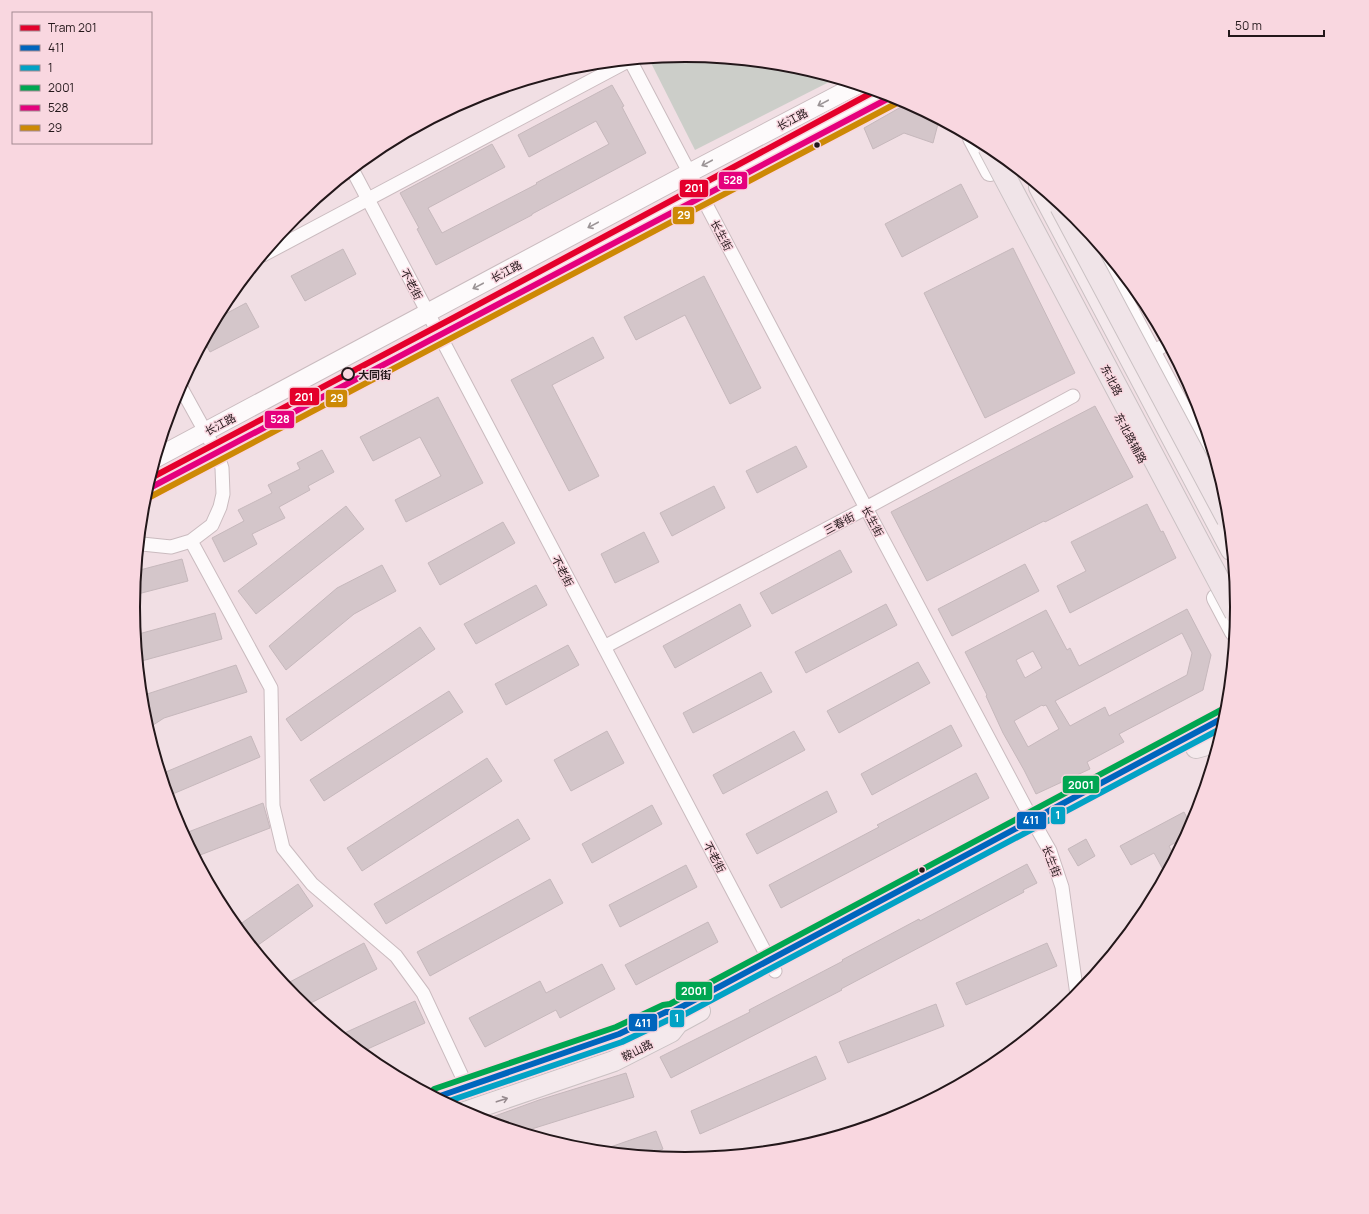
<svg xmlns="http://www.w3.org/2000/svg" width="1369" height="1214" viewBox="0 0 1369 1214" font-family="Manrope,'Noto Sans SC',sans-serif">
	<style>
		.green { fill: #cccec9 }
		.building { fill: #d4c6ca; stroke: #c6b8bc; fill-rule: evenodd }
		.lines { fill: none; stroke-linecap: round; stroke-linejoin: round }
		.minor-casing { stroke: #cabbbf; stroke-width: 15 }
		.secondary-casing { stroke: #cabbbf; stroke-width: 20 }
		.primary-casing { stroke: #cac1c3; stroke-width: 22 }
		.minor { stroke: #fdfafb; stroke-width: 13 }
		.secondary { stroke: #fdfafb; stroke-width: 18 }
		.primary { stroke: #f4e9ec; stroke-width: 20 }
		.trunk-bridge-casing { stroke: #cac1c3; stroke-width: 24; stroke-linecap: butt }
		.trunk-bridge { stroke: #f0e4e8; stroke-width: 22 }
		.bus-1-casing { stroke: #f9d7e0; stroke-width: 9 }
		.bus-2-casing { stroke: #f9d7e0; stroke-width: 9 }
		.bus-3-casing { stroke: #f9d7e0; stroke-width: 9 }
		.bus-4-casing { stroke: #f9d7e0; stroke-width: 9 }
		.bus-5-casing { stroke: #f9d7e0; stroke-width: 9 }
		.bus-1 { stroke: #0065bd; stroke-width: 6 }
		.bus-2 { stroke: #02a2c5; stroke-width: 6 }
		.bus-3 { stroke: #00a651; stroke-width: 6 }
		.bus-4 { stroke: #e5007d; stroke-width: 6 }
		.bus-5 { stroke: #cd8905; stroke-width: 6 }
		.tram-1-casing { stroke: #f9d7e0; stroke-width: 9 }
		.tram-1 { stroke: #e4002b; stroke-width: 6 }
		.oneway { stroke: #9b9496 }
		.oneway2 { stroke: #968a8e }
		.bus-dot { fill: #23171a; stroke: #f9d7e0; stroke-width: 1.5 }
		.stop-dot { fill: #f9d7e0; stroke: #23171a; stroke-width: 2 }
		.labels { text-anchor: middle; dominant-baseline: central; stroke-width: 3; stroke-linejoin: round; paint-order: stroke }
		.street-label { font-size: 11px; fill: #23171a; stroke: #f9d7e0 }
		.stop-label { font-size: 11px; font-weight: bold; fill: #23171a; stroke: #f9d7e0; text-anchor: start }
		.rim { fill: none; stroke: #23171a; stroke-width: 2 }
		.line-badge { stroke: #f9d7e0; stroke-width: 1.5 }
		.badge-label { font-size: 11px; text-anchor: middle; font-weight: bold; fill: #fff }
	</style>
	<rect width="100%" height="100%" fill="#f1dfe4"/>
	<path class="green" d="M685,55L792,66L835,79L695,150L649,59Z"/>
	<path class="building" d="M612,85L624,106L622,107L646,153L532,214V215L436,265L417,229L419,228L400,193L492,144L505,167L428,208L442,233L537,184L536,183L609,144L596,121L529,157L518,135Z
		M901,107L939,120L933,143L904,133L873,149L864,128Z
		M961,184L978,217L902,257L885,224Z
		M1013,248L1075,373L985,418L924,293Z
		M343,249L356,274L305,301L291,276Z
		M704,276L761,388L730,404L685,315L636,340L624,317Z
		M246,303L259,327L210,352L204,341L216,319Z
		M593,337L604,358L552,385L599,476L569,491L511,380Z
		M438,397L483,483L406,522L395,500L441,476L420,437L373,461L360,437Z
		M1095,406L1133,477L1045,522L1044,521L927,581L891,512Z
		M796,446L807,467L757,493L746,471Z
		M322,450L334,472L308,486L310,490L279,507L285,518L252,534L257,544L224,562L212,538L244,521L238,510L272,493L268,485L300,469L297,463Z
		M714,486L725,508L672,536L660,513Z
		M1147,504L1161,532L1163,531L1176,558L1070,613L1057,586L1086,571L1071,542Z
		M346,506L364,529L256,614L238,591Z
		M503,522L515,543L440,585L428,563Z
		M644,532L659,562L615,583L601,554Z
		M840,550L852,572L772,614L760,593Z
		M182,559L188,581L134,595L136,571Z
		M1025,564L1039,591L952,636L938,609Z
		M382,565L396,591L354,614L286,670L269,646L337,588Z
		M536,585L547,605L476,644L464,624Z
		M740,604L751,626L675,668L663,646Z
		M886,604L897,625L806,673L795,652Z
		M1187,609L1211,655L1203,690L1119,734L1124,742L1087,762L1090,769L1036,794L1024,770L1003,733L986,696L987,695L965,652L1046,610L1067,650L1070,648L1079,666ZM1182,633L1192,653L1187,675L1109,716L1105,707L1070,726L1055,701ZM1033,651L1042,668L1025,678L1016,660ZM1042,705L1043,706L1046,705L1059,729L1028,747L1014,721Z
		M215,613L222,639L138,662L135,635Z
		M420,627L435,649L301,741L286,719Z
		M568,645L579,665L506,705L495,684Z
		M918,662L930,683L839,733L827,711Z
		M236,665L247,692L164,718L147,729L143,714L141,696Z
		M761,672L772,692L693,733L683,713Z
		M449,691L463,712L324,801L310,780Z
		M951,725L962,746L872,795L861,774Z
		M607,731L624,763L571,791L554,760Z
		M794,731L805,750L723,794L713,775Z
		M251,736L260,757L168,796L161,774Z
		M487,758L502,781L362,871L347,848Z
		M976,773L989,798L781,908L769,885L879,827L877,825Z
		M827,791L837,812L757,854L746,834Z
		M263,803L270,828L195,857L183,834Z
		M652,805L662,824L592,863L582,844Z
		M1184,812L1191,825L1184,838L1169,846L1174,856L1165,873L1154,853L1131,865L1120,846Z
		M518,819L530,839L386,924L374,904Z
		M1086,839L1095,856L1078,866L1068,849Z
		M1027,864L1037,883L1023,890L1024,892L841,989L842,990L671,1078L660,1057L750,1012L749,1010L843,961L842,960L919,919L920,921Z
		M686,865L697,887L620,927L609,905Z
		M550,879L563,903L430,976L417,952Z
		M298,884L313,906L254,948L236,927Z
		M708,922L718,942L636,985L625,965Z
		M364,943L377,969L305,1006L294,997L284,985Z
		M1047,943L1057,966L966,1005L956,983Z
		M602,964L615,989L560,1018L556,1010L485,1047L469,1018L540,981L546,993Z
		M415,1001L425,1023L361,1052L340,1035Z
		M936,1004L944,1026L848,1063L839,1042Z
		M816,1056L826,1079L700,1134L691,1111Z
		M626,1073L634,1097L522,1132L484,1120L539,1100Z
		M656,1131L663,1149L646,1155L599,1151Z"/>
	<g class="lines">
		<defs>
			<path id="minor" d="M630,60L866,508L1029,814L1050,851L1062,887L1077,995
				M352,169L775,971
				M263,255L628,61
				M1152,352L1167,344
				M191,541L271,688L273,806L283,848L312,884L396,956L423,993L467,1087
				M139,542L142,544L171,547L191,541L212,525L220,507L223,494L222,468L217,453L180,386
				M604,647L866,508L1073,396"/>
			<path id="secondary" d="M972,138L990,172
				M1088,233L1220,480
				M156,458L689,173L857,85
				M146,490L893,96
				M1216,598L1234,632"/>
			<path id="primary" d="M1039,187L1231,550
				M1196,748L1218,742
				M437,1097L619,1034L666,1012H672L1225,717
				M465,1112L614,1061L671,1032L678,1023L700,1011"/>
		</defs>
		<use href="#minor" class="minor-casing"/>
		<use href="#secondary" class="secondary-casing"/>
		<use href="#primary" class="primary-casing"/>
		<use href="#minor" class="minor"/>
		<use href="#secondary" class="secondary"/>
		<use href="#primary" class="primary"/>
		<defs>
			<path id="trunk-bridge" d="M989,147L1236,613
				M1061,206L1228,519"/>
		</defs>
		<use href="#trunk-bridge" class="trunk-bridge-casing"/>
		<use href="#trunk-bridge" class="trunk-bridge"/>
		<defs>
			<path id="bus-1" d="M437,1097L619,1034L666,1012H672L1225,717"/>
			<path id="bus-2" d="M446,1102L622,1042L668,1020L676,1019L1222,728"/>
			<path id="bus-3" d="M434,1089L616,1027L663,1005L670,1004L1221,710"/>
			<path id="bus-4" d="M146,490L893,96"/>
			<path id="bus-5" d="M150,497L897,103"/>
		</defs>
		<use href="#bus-1" class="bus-1-casing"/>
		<use href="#bus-2" class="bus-2-casing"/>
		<use href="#bus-3" class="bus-3-casing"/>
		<use href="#bus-4" class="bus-4-casing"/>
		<use href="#bus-5" class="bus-5-casing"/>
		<use href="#bus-1" class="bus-1"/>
		<use href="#bus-2" class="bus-2"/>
		<use href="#bus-3" class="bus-3"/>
		<use href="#bus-4" class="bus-4"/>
		<use href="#bus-5" class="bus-5"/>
		<defs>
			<path id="tram-1" d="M149,479L455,317L875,91"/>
		</defs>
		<use href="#tram-1" class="tram-1-casing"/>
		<use href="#tram-1" class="tram-1"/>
	</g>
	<defs><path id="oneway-shaft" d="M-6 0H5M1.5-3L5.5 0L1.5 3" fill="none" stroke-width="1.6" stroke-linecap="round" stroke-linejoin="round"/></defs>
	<g class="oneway">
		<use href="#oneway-shaft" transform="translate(823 103) rotate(152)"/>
		<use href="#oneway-shaft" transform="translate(707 163) rotate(152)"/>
		<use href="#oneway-shaft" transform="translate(593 225) rotate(152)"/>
		<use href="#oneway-shaft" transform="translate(478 286) rotate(152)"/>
	</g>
	<use class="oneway2" href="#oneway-shaft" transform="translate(502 1100) rotate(-18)"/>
	<g class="bus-dot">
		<circle cx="817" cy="145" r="3.5"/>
		<circle cx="922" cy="870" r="3.5"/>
	</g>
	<circle class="stop-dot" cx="348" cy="374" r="6"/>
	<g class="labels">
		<g class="street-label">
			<text transform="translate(792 119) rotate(-28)">长江路</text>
			<text transform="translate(722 235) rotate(62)">长生街</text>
			<text transform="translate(506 271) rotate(-28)">长江路</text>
			<text transform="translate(412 284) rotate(62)">不老街</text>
			<text transform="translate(1112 380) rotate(62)">东北路</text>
			<text transform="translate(220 424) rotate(-28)">长江路</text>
			<text transform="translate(1131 438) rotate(62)">东北路辅路</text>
			<text transform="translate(873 521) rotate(62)">长生街</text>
			<text transform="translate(839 523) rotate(-28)">三春街</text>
			<text transform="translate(563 571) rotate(62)">不老街</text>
			<text transform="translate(715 857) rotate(62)">不老街</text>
			<text transform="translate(1052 861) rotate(69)">长生街</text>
			<text transform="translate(637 1050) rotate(-27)">鞍山路</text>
		</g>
		<g class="stop-label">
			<text x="358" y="374">大同街</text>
		</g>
	</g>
	<path d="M0 0H1369V1214H0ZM140 607a545 545 0 1 1 1090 0a545 545 0 1 1-1090 0Z" fill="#f9d7e0" fill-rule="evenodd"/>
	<path class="rim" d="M140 607a545 545 0 1 1 1090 0a545 545 0 1 1-1090 0Z"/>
	<g class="line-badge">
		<rect x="718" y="171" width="30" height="19" rx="4" fill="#e5007d"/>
		<rect x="679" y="179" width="30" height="19" rx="4" fill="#e4002b"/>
		<rect x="672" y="206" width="23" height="19" rx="4" fill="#cd8905"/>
		<rect x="289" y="387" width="31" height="19" rx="4" fill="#e4002b"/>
		<rect x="325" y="389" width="23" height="19" rx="4" fill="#cd8905"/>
		<rect x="264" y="410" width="31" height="19" rx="4" fill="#e5007d"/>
		<rect x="1062" y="775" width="38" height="19" rx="4" fill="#00a651"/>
		<rect x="1050" y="806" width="16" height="19" rx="4" fill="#02a2c5"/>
		<rect x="1016" y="811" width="31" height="19" rx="4" fill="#0065bd"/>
		<rect x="675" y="981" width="38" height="20" rx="4" fill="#00a651"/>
		<rect x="669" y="1009" width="16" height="19" rx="4" fill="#02a2c5"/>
		<rect x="628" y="1013" width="30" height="19" rx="4" fill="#0065bd"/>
	</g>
	<g class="badge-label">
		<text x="733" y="184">528</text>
		<text x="694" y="192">201</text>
		<text x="684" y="219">29</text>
		<text x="304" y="401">201</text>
		<text x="337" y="402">29</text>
		<text x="280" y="423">528</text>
		<text x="1081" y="789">2001</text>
		<text x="1058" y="819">1</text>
		<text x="1031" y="824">411</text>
		<text x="694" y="995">2001</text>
		<text x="677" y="1022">1</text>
		<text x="643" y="1027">411</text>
	</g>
	<rect x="12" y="12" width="140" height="132" fill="#f9d7e0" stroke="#a38a91"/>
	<rect x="20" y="25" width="20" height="6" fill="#e4002b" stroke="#a38a91"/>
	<text x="48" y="32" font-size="12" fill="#23171a">Tram 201</text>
	<rect x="20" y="45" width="20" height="6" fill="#0065bd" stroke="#a38a91"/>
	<text x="48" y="52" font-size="12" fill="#23171a">411</text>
	<rect x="20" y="65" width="20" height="6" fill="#02a2c5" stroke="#a38a91"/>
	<text x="48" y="72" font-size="12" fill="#23171a">1</text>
	<rect x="20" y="85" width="20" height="6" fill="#00a651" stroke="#a38a91"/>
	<text x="48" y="92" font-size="12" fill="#23171a">2001</text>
	<rect x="20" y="105" width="20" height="6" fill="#e5007d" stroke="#a38a91"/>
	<text x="48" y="112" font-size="12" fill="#23171a">528</text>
	<rect x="20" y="125" width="20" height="6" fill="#cd8905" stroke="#a38a91"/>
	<text x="48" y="132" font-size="12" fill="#23171a">29</text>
	<path d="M1229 30v6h95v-6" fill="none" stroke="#23171a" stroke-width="2"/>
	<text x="1235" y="30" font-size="12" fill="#23171a" stroke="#f9d7e0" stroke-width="3" paint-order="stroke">50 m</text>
</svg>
